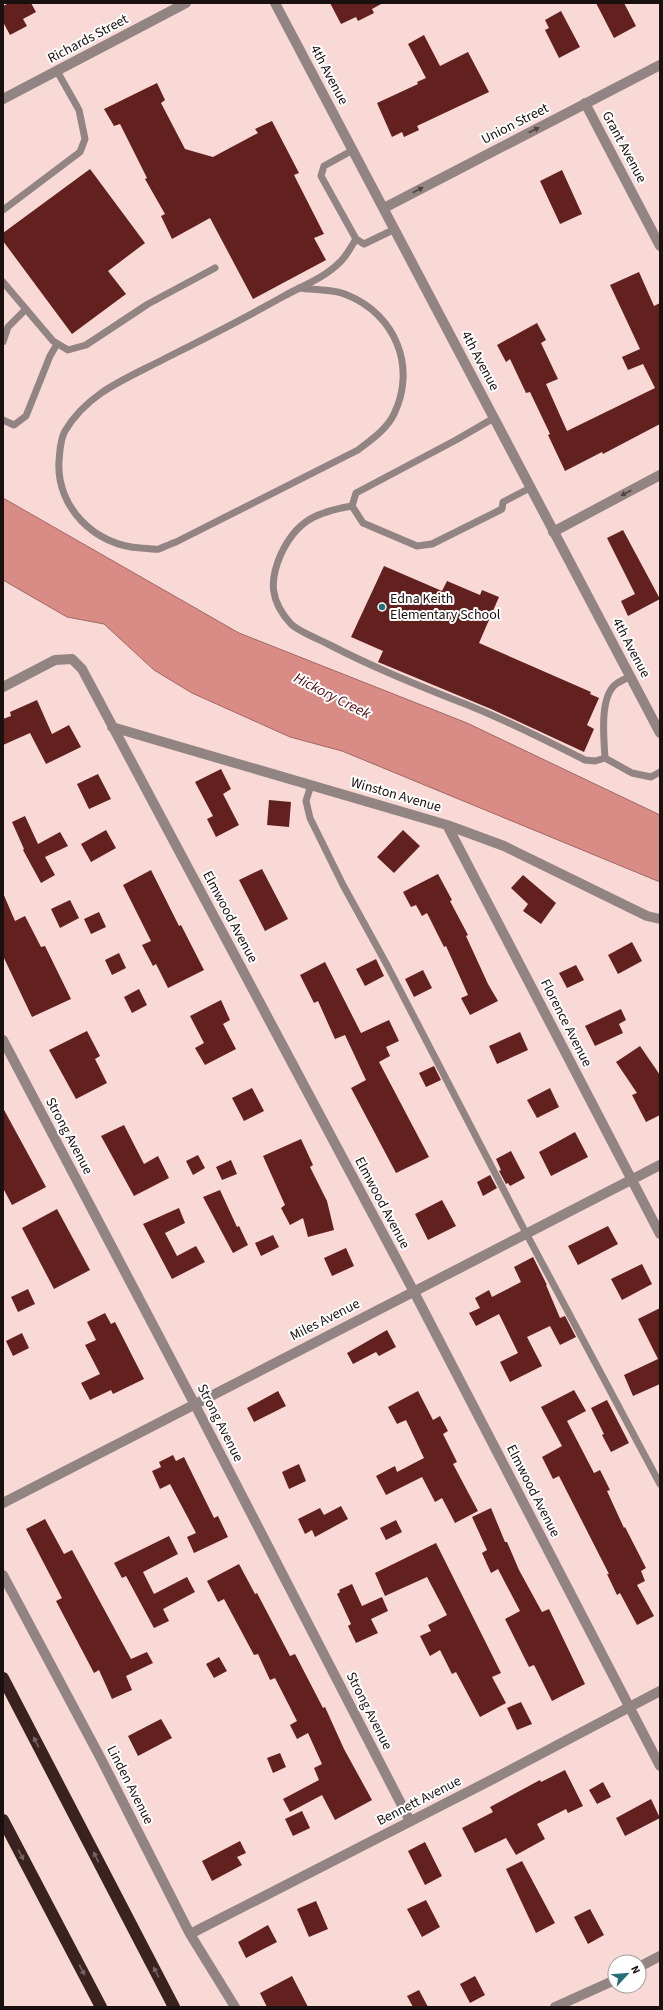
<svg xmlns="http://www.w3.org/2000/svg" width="663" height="2010" viewBox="0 0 663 2010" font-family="'Source Sans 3',sans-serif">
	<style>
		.water { fill: #d98c86; stroke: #a06762 }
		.building { fill: #62201f }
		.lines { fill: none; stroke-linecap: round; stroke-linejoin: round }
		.service { stroke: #928483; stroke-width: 7 }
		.minor { stroke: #928483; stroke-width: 10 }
		.tertiary { stroke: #928483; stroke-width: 10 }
		.motorway { stroke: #392220; stroke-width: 12 }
		.oneway { fill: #504443 }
		.oneway2 { fill: #746463 }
		.poi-dot { fill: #257077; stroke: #fff; stroke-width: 1.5 }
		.labels { text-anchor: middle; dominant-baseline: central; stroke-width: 4; stroke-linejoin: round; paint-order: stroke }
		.street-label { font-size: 14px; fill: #1a100f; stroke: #fff }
		.poi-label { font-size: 14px; fill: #1a100f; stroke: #fff; text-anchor: start }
		.water-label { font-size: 15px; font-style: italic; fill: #530d10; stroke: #fff }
	</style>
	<rect width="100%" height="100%" fill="#f9d9d6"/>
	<path class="water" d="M3,498L239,633L467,723L660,815V882L342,751L290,737L192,693L154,670L104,624L67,617L3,580Z"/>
	<path class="building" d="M9,3H31L36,12L23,19L27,26L10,35L3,22V6Z
		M330,3H383L372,9L374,13L358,21L356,17L341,24Z
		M596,3H624L636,26L614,38Z
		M561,11L580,47L559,58L545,30L549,28L545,20Z
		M424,35L440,66L468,52L489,92L417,126L419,130L404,137L402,132L392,137L377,103L418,84L417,82L426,78L408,44Z
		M157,83L165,100L161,103L185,149L213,157L258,133L255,129L272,121L299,173L294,175L324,234L314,238L326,260L253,299L210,218L172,239L161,216L165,214L145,179L147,178L120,124L114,126L104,109Z
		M90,169L145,243L108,271L126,294L72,334L3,241V233Z
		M562,170L582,214L560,224L540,181Z
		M639,272L654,306L660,303V424L603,454L602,452L565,471L548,435L550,434L530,392L526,393L510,359L506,362L497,345L537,323L546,340L541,343L558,379L546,384L567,431L655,388L643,364L628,370L622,357L640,349L610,285Z
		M623,530L660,599L628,616L621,601L635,594L607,538Z
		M384,566L442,591L447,581L480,595L482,590L499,597L479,643L591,692L590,694L599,698L587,725L594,729L584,752L491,709L378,662L383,651L351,637Z
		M37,700L52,734L69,725L81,747L46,764L30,733L3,745V719L11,716L10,712Z
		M221,769L231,789L223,794L239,825L216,837L207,819L213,816L195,782Z
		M98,774L111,799L89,809L77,784Z
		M269,800L291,802L289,827L267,825Z
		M25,816L38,844L60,832L68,846L45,857L55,875L41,883L23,850L24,849L12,822Z
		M106,830L116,848L91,862L81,844Z
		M403,830L420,846L394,873L377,857Z
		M262,869L288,919L265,931L239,880Z
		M151,870L179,926L181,925L204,970L168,988L156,964L153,966L142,945L151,941L123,885Z
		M438,874L452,900L450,901L468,935L466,936L488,984L498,1001L470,1015L461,998L468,995L446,946L444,947L427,913L422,916L416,905L411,907L403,892Z
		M523,875L556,903L541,924L523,911L528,904L511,888Z
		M3,893L15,921L25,916L41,947L45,946L71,999L32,1017L3,956Z
		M70,900L79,918L60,928L51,909Z
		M99,912L106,927L91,934L84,919Z
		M632,942L642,961L618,974L608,955Z
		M119,953L126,968L112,975L105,960Z
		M376,959L384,976L365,986L356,969Z
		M325,962L361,1033L389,1020L399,1041L386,1047L390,1056L379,1062L429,1157L396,1173L351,1088L366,1080L345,1035L335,1039L318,1001L314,1003L300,975Z
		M576,965L584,980L567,988L559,973Z
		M423,970L432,988L414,997L405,979Z
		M139,989L147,1005L132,1013L124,997Z
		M221,1000L230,1020L223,1024L236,1049L205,1065L195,1048L204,1043L190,1016Z
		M621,1009L626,1020L619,1024L623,1033L595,1046L585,1026Z
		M87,1031L100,1056L95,1059L107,1083L76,1099L49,1050Z
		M520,1032L528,1050L497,1064L489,1046Z
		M640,1046L660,1075V1115L646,1122L632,1095L637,1093L616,1062Z
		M434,1066L441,1080L426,1087L419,1073Z
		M252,1088L264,1111L244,1121L232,1098Z
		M550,1088L559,1107L537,1118L527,1100Z
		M3,1108L46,1187L12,1205L3,1188Z
		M124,1125L144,1164L158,1156L169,1178L134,1196L101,1136Z
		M575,1132L588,1157L551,1176L539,1152Z
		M301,1139L313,1165L310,1167L327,1201L334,1230L308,1237L303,1218L290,1225L281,1208L285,1205L263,1156Z
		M511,1151L525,1178L510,1186L508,1183L506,1184L499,1171L501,1170L496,1159Z
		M198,1155L205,1168L193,1175L186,1161Z
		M231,1160L237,1174L222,1180L216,1167Z
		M490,1175L497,1188L483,1196L477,1182Z
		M220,1190L237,1227L239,1226L248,1245L233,1253L203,1197Z
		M442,1200L456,1226L428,1240L415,1214Z
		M179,1208L185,1223L165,1233L177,1256L196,1246L205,1262L172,1279L143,1224Z
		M57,1209L90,1270L54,1289L22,1228Z
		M608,1226L618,1244L578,1265L568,1246Z
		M273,1235L279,1247L261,1256L255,1243Z
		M346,1248L354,1266L332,1276L324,1258Z
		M533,1257L547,1285H546L560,1318L565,1316L576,1337L560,1345L550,1326L527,1337L542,1366L510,1382L500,1362L518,1353L499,1314L476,1326L469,1313L480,1308L475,1298L489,1290L492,1297L521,1282L514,1267Z
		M642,1264L652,1284L622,1300L611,1279Z
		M28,1289L35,1304L18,1312L11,1297Z
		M660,1308V1384L633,1396L624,1375L658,1359L638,1319Z
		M105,1313L111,1324L115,1322L144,1379L113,1394L111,1390L90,1400L81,1383L100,1374L85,1345L96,1340L87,1322Z
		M387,1330L396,1347L379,1356L376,1352L353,1364L347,1353Z
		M22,1333L29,1348L13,1356L6,1341Z
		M574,1390L586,1411L567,1421L594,1473L600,1470L610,1490L607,1491L624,1528L625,1527L646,1568L641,1571L645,1581L637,1585L654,1616L637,1625L620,1593L617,1595L607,1574H609L559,1476L553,1479L542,1457L562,1446L541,1407Z
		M278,1391L286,1406L254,1422L247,1408Z
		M418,1391L433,1420L440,1416L448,1431L443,1434L457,1462L453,1464L478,1511L455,1523L442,1498L435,1502L422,1477L386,1495L376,1476L395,1466L397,1472L424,1458L406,1420L397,1424L388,1407Z
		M607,1400L629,1443L611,1452L602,1435L604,1434L591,1408Z
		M173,1455L176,1461L184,1457L214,1518L218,1516L228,1537L194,1553L187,1537L196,1533L170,1484L160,1489L152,1471L161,1467L159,1462Z
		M299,1464L306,1481L289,1489L282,1472Z
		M341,1506L348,1519L315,1537L312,1530L305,1534L298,1519L320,1508L324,1515Z
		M491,1508L505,1542H507L519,1570L542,1612L549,1609L585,1684L552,1701L534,1665L529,1667L505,1619L520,1611L498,1569L491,1573L482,1553L487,1550L472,1517Z
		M45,1519L64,1554L72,1550L131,1659L147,1652L153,1663L126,1676L132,1690L112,1699L99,1670L94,1673L56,1601L62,1598L26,1529Z
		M396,1520L402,1532L386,1540L380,1528Z
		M169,1536L178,1554L143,1572L154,1594L187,1577L195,1592L163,1609L169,1621L154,1628L126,1576L122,1578L114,1563Z
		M436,1543L501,1673L492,1677L506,1703L480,1717L456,1672L452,1674L440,1650L430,1656L420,1636L431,1631L428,1625L447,1615L427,1577L385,1596L375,1573Z
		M239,1564L255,1594L257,1593L290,1656L295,1654L323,1708L325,1707L344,1749L372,1800L335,1820L322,1795L290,1812L283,1799L319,1780L314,1768L322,1764L308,1733L297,1739L290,1725L297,1721L275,1678L270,1680L258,1654L254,1655L224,1599L218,1602L207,1581Z
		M352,1584L362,1606L382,1597L388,1611L371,1619L378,1633L356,1643L348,1626L351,1624L337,1594L340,1592L339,1590Z
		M219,1657L227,1671L214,1678L206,1664Z
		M521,1702L532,1724L517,1730L507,1708Z
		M161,1719L172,1738L138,1756L128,1736Z
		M280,1753L286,1767L273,1773L267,1758Z
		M565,1770L583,1806L568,1813L566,1809L537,1824L545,1839L516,1855L506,1838L475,1853L462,1828L493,1812L490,1807L540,1780L541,1782Z
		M603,1782L611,1797L597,1804L589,1790Z
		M651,1799L660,1818L625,1836L616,1818Z
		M302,1811L310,1828L293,1836L285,1819Z
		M240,1841L246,1853L237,1857L242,1865L212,1881L202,1861Z
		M425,1842L442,1876L425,1885L408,1851Z
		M522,1861L555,1923L536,1933L506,1869Z
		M426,1900L440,1927L422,1937L407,1909Z
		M316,1901L328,1929L309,1937L297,1909Z
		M590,1909L604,1935L588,1944L574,1917Z
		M268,1925L277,1942L246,1958L238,1942Z
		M292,1976L308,2007H267L260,1993Z
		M475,1976L485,1995L470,2003L460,1984Z
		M419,1990L428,2007H413L407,1996Z"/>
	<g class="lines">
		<path class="service" d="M353,150L324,166L321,176L356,239L364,244L395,229
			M3,210L80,152L85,139L79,110L57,71
			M3,282L53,341L68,350L86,345L148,304L215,268
			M299,288C314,290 334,289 347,295C395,314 417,367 394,414C387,429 371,440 358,450L176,542C170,544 164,547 159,549C153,550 146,548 141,548C95,546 56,507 59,461C60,451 60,439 65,431C88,392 128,378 166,358C206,338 245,318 284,296C302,286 324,278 339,263C346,257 351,247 356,239
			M3,342L8,327L26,309
			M494,418L456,440L356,493L352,506L363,523L417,546L432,544L502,509L503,502L530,488
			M3,420L14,425L26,416L50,356L57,344
			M352,506C317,512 297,520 281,554C269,581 270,601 291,624C298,631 318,639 328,644C376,669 425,688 475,708C512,723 549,742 585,760L595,761L605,758
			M630,676C626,679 620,681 616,684C599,697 604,739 605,758L632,773L651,777L660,772
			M311,785L306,801L310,818L343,885L387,965L526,1233L660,1484"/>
		<path class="minor" d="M585,103L660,246
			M384,208L660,65
			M553,532L660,475
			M3,687L55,660L72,659L82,669L413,1290L660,1766
			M112,727L447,825L504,846L647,916L660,919
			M447,825L660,1234
			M3,1040L194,1403L410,1821
			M3,1503L660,1165
			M3,1575L100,1757L190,1934L235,2007
			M190,1934L495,1778L660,1691
			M639,1967L660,1956
			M555,2007L615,1980"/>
		<path class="tertiary" d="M275,3L660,733
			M3,99L186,3"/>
		<path class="motorway" d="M3,1678L174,2007
			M3,1820L101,2007"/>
	</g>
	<defs><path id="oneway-solid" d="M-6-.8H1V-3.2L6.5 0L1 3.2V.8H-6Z"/></defs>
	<g class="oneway">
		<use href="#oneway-solid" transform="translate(534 130) rotate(-27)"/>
		<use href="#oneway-solid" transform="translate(418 190) rotate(-27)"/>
		<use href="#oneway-solid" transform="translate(626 493) rotate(152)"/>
	</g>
	<g class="oneway2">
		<use href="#oneway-solid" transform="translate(36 1742) rotate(-117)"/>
		<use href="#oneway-solid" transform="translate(21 1855) rotate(62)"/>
		<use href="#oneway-solid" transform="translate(96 1857) rotate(-117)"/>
		<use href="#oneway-solid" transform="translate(82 1970) rotate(62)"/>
		<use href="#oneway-solid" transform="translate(156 1972) rotate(-117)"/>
	</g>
	<circle class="poi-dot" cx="382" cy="607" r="4"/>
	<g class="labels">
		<g class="street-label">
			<text transform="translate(88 39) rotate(-28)">Richards Street</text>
			<text transform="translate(329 75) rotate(62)">4th Avenue</text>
			<text transform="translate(515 124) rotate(-27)">Union Street</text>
			<text transform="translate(624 147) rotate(62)">Grant Avenue</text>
			<text transform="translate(480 361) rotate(62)">4th Avenue</text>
			<text transform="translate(631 648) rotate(62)">4th Avenue</text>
			<text transform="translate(396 795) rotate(16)">Winston Avenue</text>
			<text transform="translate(230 917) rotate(62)">Elmwood Avenue</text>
			<text transform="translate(566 1023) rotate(63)">Florence Avenue</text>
			<text transform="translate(69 1136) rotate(62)">Strong Avenue</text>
			<text transform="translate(382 1203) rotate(62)">Elmwood Avenue</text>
			<text transform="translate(325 1320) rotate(-27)">Miles Avenue</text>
			<text transform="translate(220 1423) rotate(63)">Strong Avenue</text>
			<text transform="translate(533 1491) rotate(63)">Elmwood Avenue</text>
			<text transform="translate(369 1711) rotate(63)">Strong Avenue</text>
			<text transform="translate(130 1785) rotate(63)">Linden Avenue</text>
			<text transform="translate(419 1801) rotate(-27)">Bennett Avenue</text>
		</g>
		<g class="poi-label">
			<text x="390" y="599">Edna Keith<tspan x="390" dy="16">Elementary School</tspan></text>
		</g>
		<g class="water-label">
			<text transform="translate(332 696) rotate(27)">Hickory Creek</text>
		</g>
	</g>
	<rect width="663" height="2010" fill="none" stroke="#1a100f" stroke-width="8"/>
	<g transform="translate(627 1974) rotate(64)"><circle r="19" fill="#ffffff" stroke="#a39f9f"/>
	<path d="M0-3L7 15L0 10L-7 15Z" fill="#257077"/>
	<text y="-6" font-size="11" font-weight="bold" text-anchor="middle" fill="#1a100f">N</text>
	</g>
</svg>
